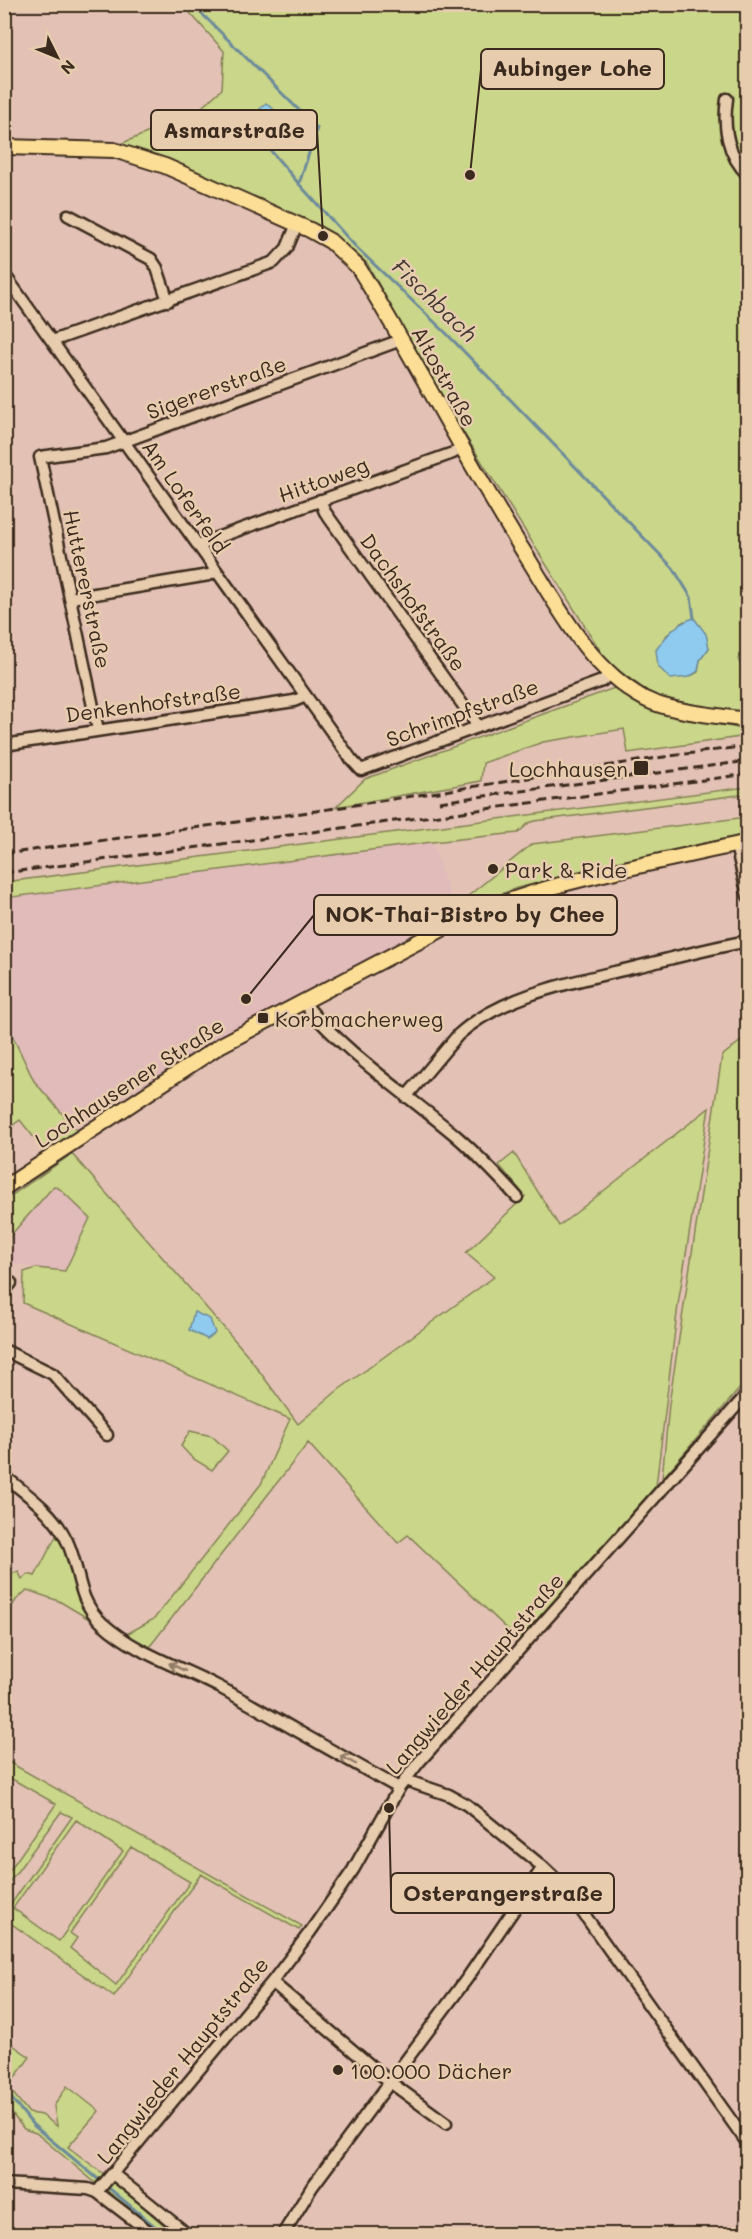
<svg xmlns="http://www.w3.org/2000/svg" width="752" height="2239" viewBox="0 0 752 2239" font-family="Mali,sans-serif">
	<style>
		.built { fill: #e1baba }
		.green { fill: #cad689; stroke: #828054; stroke-width: 1.5; fill-rule: evenodd }
		.water { fill: #8fcbef; stroke: #6d8b9b; stroke-width: 1.5 }
		.lines { fill: none; stroke-linecap: round; stroke-linejoin: round }
		.stream { stroke: #6d8b9b; stroke-width: 3 }
		.minor-casing { stroke: #3b2a1e; stroke-width: 15 }
		.major-casing { stroke: #3b2a1e; stroke-width: 18 }
		.minor { stroke: #e7ccae; stroke-width: 10 }
		.major { stroke: #fdde96; stroke-width: 14 }
		.rail { stroke: #3b2a1e; stroke-width: 3; stroke-dasharray: 9 4.5; stroke-linecap: butt }
		.oneway { stroke: #917b66 }
		.poi-dot { fill: #3b2a1e; stroke: #e7ccae; stroke-width: 2 }
		.labels { text-anchor: middle; dominant-baseline: central; stroke-width: 5; stroke-linejoin: round; paint-order: stroke }
		.street-label { font-size: 21px; fill: #3b2a1e; stroke: #e7ccae }
		.poi-label { font-size: 21px; fill: #3b2a1e; stroke: #e7ccae; text-anchor: start }
		.water-label { font-size: 22px; font-style: italic; fill: #433a33; stroke: #e7ccae }
		.leader { fill: none; stroke: #3b2a1e; stroke-width: 2 }
		.callout-dot { fill: #3b2a1e; stroke: #e7ccae; stroke-width: 2 }
		.callout { fill: #e7ccae; stroke: #3b2a1e; stroke-width: 2 }
		.callout-label { font-size: 22px; text-anchor: middle; font-weight: bold; fill: #3b2a1e }
	</style>
	<rect width="100%" height="100%" fill="#e3c2b5"/>
	<filter id="ink" filterUnits="userSpaceOnUse"><feTurbulence type="fractalNoise" baseFrequency=".0167" numOctaves="2"/><feDisplacementMap in="SourceGraphic" scale="12" xChannelSelector="R" yChannelSelector="G"/><feConvolveMatrix kernelMatrix="1 2 1 2 8 2 1 2 1" color-interpolation-filters="sRGB"/></filter>
	<g filter="url(#ink)">
		<path class="built" d="M432,842L455,912L226,1033L75,1127L34,1081L5,1018V898Z
			M54,1185L60,1189L90,1218L65,1271L36,1268L9,1262L10,1236Z"/>
		<path class="green" d="M183,5H747L748,648L738,659L747,679V714L714,710L653,695L608,663L431,381L367,263L334,235L120,144L194,114L222,89L224,51ZM684,621L709,648L700,660L698,672L689,677L666,636Z
			M617,687L689,718L747,730V736L628,753L624,729L543,742L483,763L481,781L336,807L365,779Z
			M747,787V794L535,821L529,823L518,833L432,842L5,898V882Z
			M747,817V835L517,888L471,905L462,901L532,844Z
			M4,1018L34,1081L79,1133L47,1154L20,1120L5,1131Z
			M747,1036V1380L662,1479L669,1404L722,1056Z
			M709,1108L678,1305L656,1486L519,1640L408,1535L398,1543L308,1443L147,1650L104,1628L59,1601L27,1590L16,1600L5,1617V1578L18,1571L22,1579L28,1574L35,1576L63,1523C76,1546 75,1568 85,1590C94,1609 107,1623 123,1636L154,1619L261,1484L290,1419L23,1303L24,1272L36,1268L65,1271L90,1218L60,1189L54,1186L10,1236L9,1262L5,1272V1200L72,1154L246,1353L298,1424L337,1391L494,1277L466,1253L525,1196L499,1165L514,1153L559,1226Z
			M190,1431L212,1436L228,1451L212,1470L192,1458L181,1446Z
			M5,1760L302,1926L299,1930L201,1874L114,1997L5,1919V1905L9,1907L72,1817L61,1812L5,1888V1877L56,1804L5,1775ZM76,1820L123,1851L59,1941L13,1908ZM131,1847L190,1882L116,1985L70,1948L77,1938L70,1933Z
			M4,2039L30,2057L8,2087L29,2113L42,2115L57,2126L54,2106L67,2086L99,2111L68,2147L117,2184L174,2234H156L36,2133L24,2129L5,2105Z"/>
		<path class="water" d="M266,103C278,112 284,118 287,133L281,139L253,116Z
			M694,618L706,634L709,648L700,660L698,671L689,677L670,679L658,666L656,650C666,636 676,623 694,618Z
			M194,1312L210,1319L215,1333L207,1339L189,1330Z"/>
		<g class="lines">
			<path class="stream" d="M192,4L317,128L299,184L356,247L446,333L673,568L691,597L694,618
				M211,116L245,127L266,145L299,184
				M4,2089L33,2125L164,2234"/>
			<defs>
				<path id="minor" d="M727,99C723,126 727,155 748,175
					M68,215L151,259L157,268L168,301
					M4,274L351,759L361,770L602,681L610,673
					M52,341L274,262L287,248L297,224
					M320,500L325,512L478,726
					M199,547L208,541L453,453L462,448
					M71,598L209,575L216,571
					M98,730L40,457L106,448L401,340
					M4,745L294,701L306,696
					M736,845L748,896
					M303,1002C347,1055 403,1091 455,1135C477,1154 497,1175 517,1197
					M406,1097L458,1035C503,994 578,981 636,967C673,958 710,948 748,941
					M4,1291L11,1283
					M4,1350L53,1374L107,1435
					M4,1476C27,1494 55,1514 67,1541C81,1571 76,1599 102,1623C136,1654 182,1667 221,1688C281,1721 340,1756 399,1788
					M405,1780L449,1795L467,1805L543,1867L566,1889L748,2144
					M272,1982L390,2082L446,2123
					M113,2174L187,2234
					M4,2184L88,2189L97,2192L152,2234
					M97,2192L272,1982L310,1932L353,1870L399,1788L419,1762L748,1393
					M283,2234L312,2187L468,1977L543,1867"/>
				<path id="major" d="M4,147L114,150L165,166L310,230L330,241L358,267C417,362 467,462 527,557C560,610 589,668 645,699C670,712 719,716 748,720
					M4,1188L221,1045L452,924C546,880 648,865 748,842"/>
			</defs>
			<use href="#minor" class="minor-casing"/>
			<use href="#major" class="major-casing"/>
			<use href="#minor" class="minor"/>
			<use href="#major" class="major"/>
			<path class="rail" d="M439,802L748,761
				M4,854L316,811L670,756L748,746
				M4,873L748,774"/>
		</g>
		<defs><path id="oneway-shaft" d="M-6 0H5M1.5-3L5.5 0L1.5 3" fill="none" stroke-width="1.6" stroke-linecap="round" stroke-linejoin="round" transform="scale(1.5)"/></defs>
		<g class="oneway">
			<use href="#oneway-shaft" transform="translate(177 1667) rotate(-155)"/>
			<use href="#oneway-shaft" transform="translate(348 1760) rotate(-152)"/>
		</g>
	</g>
	<g class="poi-dot">
		<rect x="633" y="760" width="16" height="16" rx="3"/>
		<circle cx="493" cy="869" r="6"/>
		<rect x="257" y="1012" width="12" height="12" rx="3"/>
		<circle cx="338" cy="2070" r="6"/>
	</g>
	<g class="labels">
		<g class="street-label">
			<text transform="translate(445 376) rotate(61)">Altostraße</text>
			<text transform="translate(216 387) rotate(-20)">Sigererstraße</text>
			<text transform="translate(323 479) rotate(-20)">Hittoweg</text>
			<text transform="translate(186 496) rotate(55)">Am Loferfeld</text>
			<text transform="translate(88 589) rotate(78)">Huttererstraße</text>
			<text transform="translate(414 602) rotate(54)">Dachshofstraße</text>
			<text transform="translate(153 702) rotate(-8)">Denkenhofstraße</text>
			<text transform="translate(462 712) rotate(-20)">Schrimpfstraße</text>
			<text transform="translate(129 1082) rotate(-33)">Lochhausener Straße</text>
			<text transform="translate(474 1673) rotate(-49)">Langwieder Hauptstraße</text>
			<text transform="translate(182 2060) rotate(-51)">Langwieder Hauptstraße</text>
		</g>
		<g class="poi-label">
			<text x="628" y="768" text-anchor="end">Lochhausen</text>
			<text x="505" y="869">Park &amp; Ride</text>
			<text x="275" y="1018">Korbmacherweg</text>
			<text x="350" y="2070">100.000 Dächer</text>
		</g>
		<g class="water-label">
			<text transform="translate(435 300) rotate(44)">Fischbach</text>
		</g>
	</g>
	<path class="leader" d="M470 175L481 69M323 236L317 130M246 999L314 915M389 1808L391 1893"/>
	<g class="callout-dot">
		<circle cx="470" cy="175" r="6"/>
		<circle cx="323" cy="236" r="6"/>
		<circle cx="246" cy="999" r="6"/>
		<circle cx="389" cy="1808" r="6"/>
	</g>
	<g class="callout">
		<rect x="481" y="49" width="183" height="40" rx="6"/>
		<rect x="151" y="110" width="166" height="40" rx="6"/>
		<rect x="314" y="895" width="303" height="40" rx="6"/>
		<rect x="391" y="1873" width="223" height="40" rx="6"/>
	</g>
	<g class="callout-label">
		<text x="572" y="76">Aubinger Lohe</text>
		<text x="234" y="138">Asmarstraße</text>
		<text x="465" y="922">NOK-Thai-Bistro by Chee</text>
		<text x="503" y="1901">Osterangerstraße</text>
	</g>
	<rect width="752" height="2239" fill="none" stroke="#e7ccae" stroke-width="24"/>
	<rect x="12" y="12" width="728" height="2215" fill="none" stroke="#3b2a1e" stroke-width="2" filter="url(#ink)"/>
	<g transform="translate(57 57) rotate(133)" stroke="#e7ccae" stroke-width="4.5" paint-order="stroke">
	<path d="M0-4.5L10 22L0 15L-10 22Z" fill="#3b2a1e"/>
	<text y="-9" font-size="16" font-weight="bold" text-anchor="middle" fill="#3b2a1e">N</text>
	</g>
</svg>
